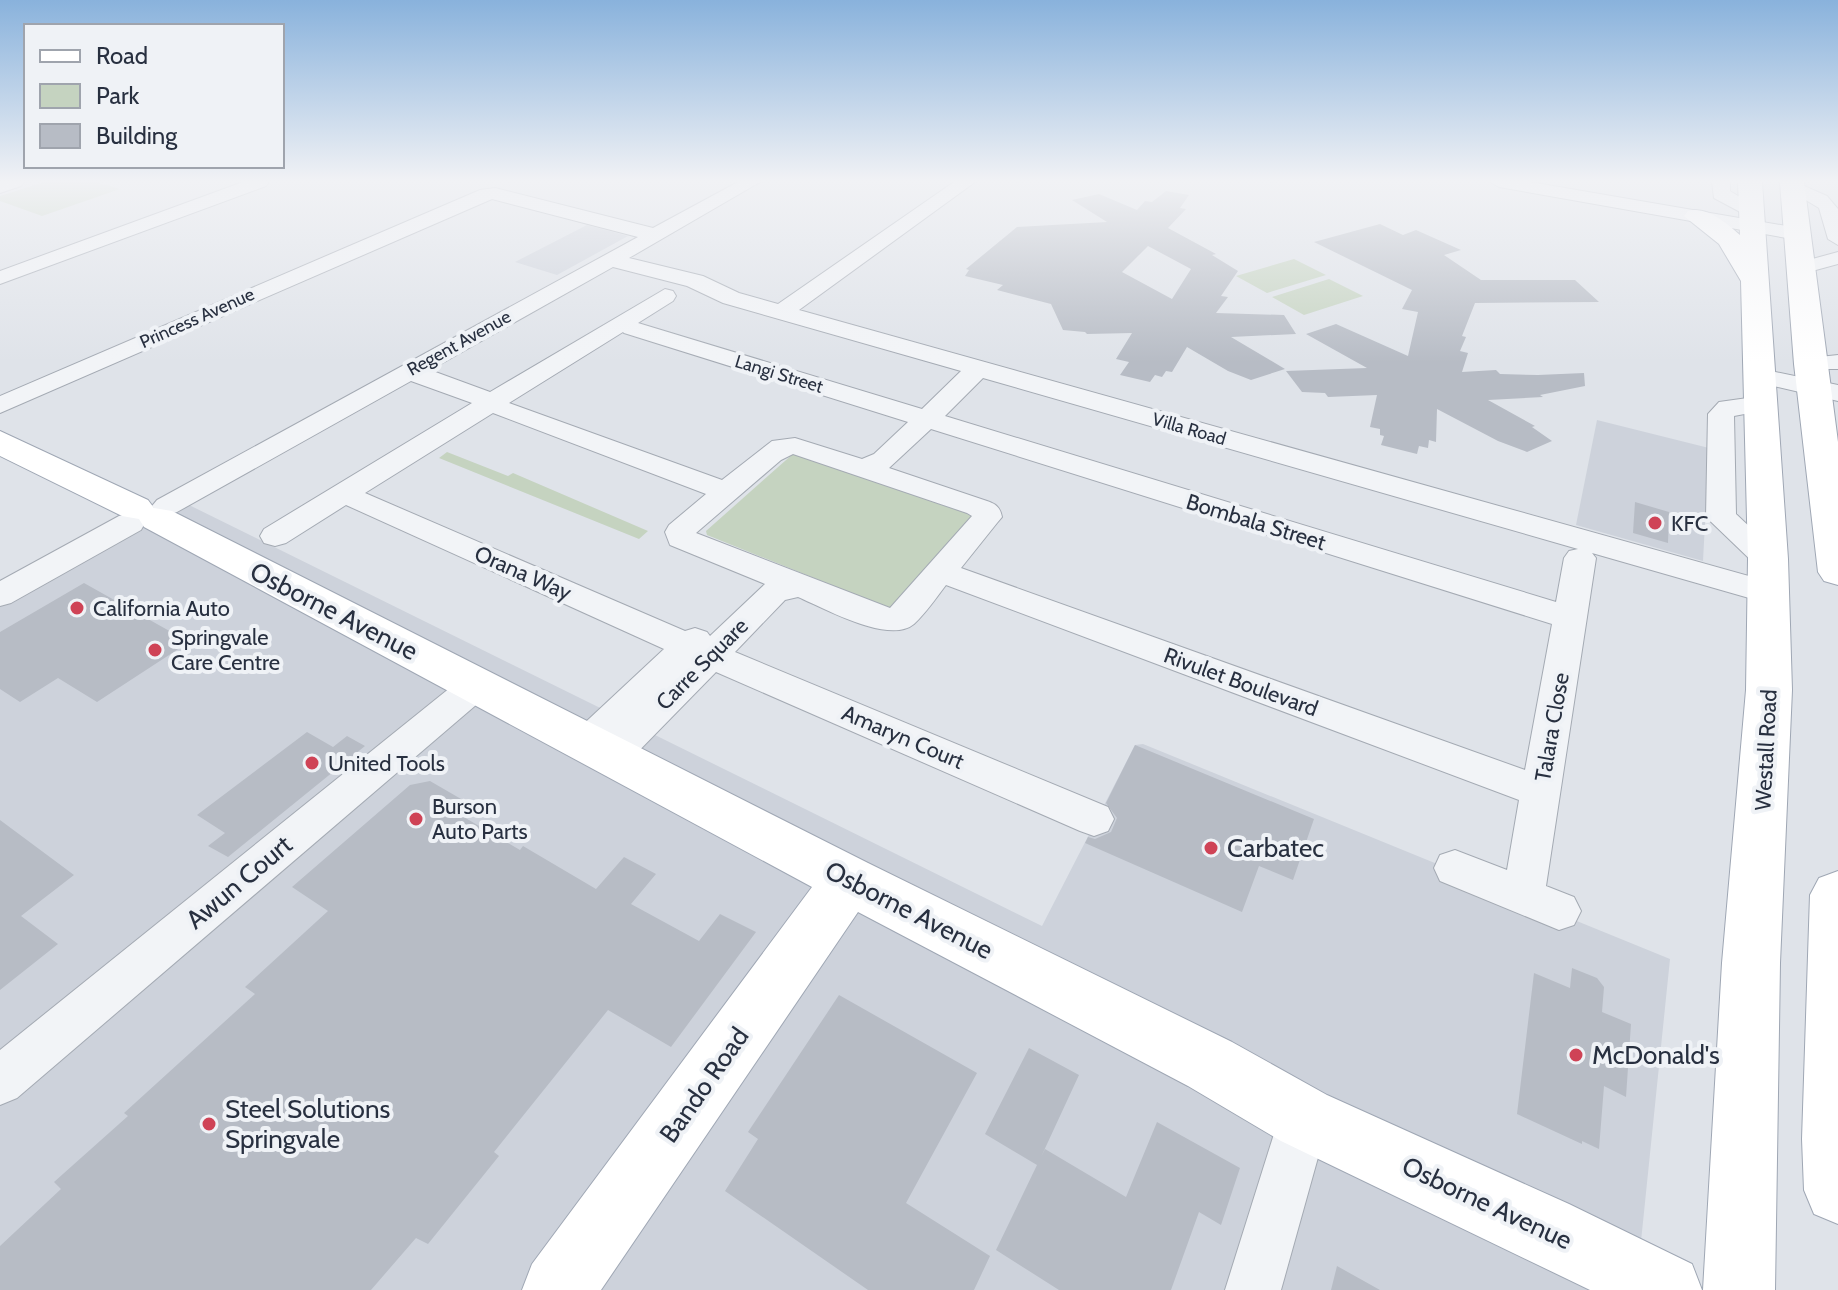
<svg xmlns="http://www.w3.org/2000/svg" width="1838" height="1290" viewBox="0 0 1838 1290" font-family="Cabin,sans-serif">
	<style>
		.built { fill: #cdd2db }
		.green { fill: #c5d3c0 }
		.building { fill: #b7bcc5; fill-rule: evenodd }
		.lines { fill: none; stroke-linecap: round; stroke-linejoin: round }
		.minor-casing { stroke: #a4aab3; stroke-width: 2 }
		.major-casing { stroke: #9fa7b4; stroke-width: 2 }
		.minor { fill: #f2f4f7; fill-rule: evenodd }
		.major { fill: #fff; fill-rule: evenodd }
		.poi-dot { fill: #cf4356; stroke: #eff2f6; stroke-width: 3 }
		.labels { text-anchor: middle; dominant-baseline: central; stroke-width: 8; stroke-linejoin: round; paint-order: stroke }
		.far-street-label { font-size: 18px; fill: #283040; stroke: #eff2f6 }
		.street-label { font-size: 22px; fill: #283040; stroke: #eff2f6 }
		.poi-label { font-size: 22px; fill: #283040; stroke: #eff2f6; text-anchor: start }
		.near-street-label { font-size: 26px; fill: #283040; stroke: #eff2f6 }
		.near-poi-label { font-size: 26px; fill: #283040; stroke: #eff2f6; text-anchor: start }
	</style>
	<rect width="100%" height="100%" fill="#dfe3e9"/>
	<path class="built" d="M587,225L628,236L557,275L515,262Z
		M1597,420L1709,448L1703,561L1576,525Z
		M185,503L1042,926L1135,745L1143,744L1670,959L1636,1290H0V607Z"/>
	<path class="green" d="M44,182H96L120,189L42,216L0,201V196Z
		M1294,259L1326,275L1267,293L1236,276Z
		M1329,279L1363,296L1304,315L1272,297Z
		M447,452L508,476L513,473L648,531L639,539L439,458Z
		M794,453L978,512L903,609L886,607L707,535L706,531Z"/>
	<path class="building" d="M1166,191L1189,195L1180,208L1186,209L1168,228L1216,254L1212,255L1238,271L1221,296L1228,297L1216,313L1284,315L1296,334L1231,337L1285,369L1251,380L1228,371L1187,347L1172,372L1166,371L1162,377L1155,375L1150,382L1120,375L1129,362L1116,359L1132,333L1087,334L1085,332L1063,330L1051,304L997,290L1003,285L965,276L969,270L966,269L1017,227L1107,222L1072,200L1099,194L1137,210L1145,201L1152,202ZM1148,246L1191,269L1172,299L1122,272Z
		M1380,224L1403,235L1416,230L1461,250L1444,255L1481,280H1575L1599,302L1475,303L1462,336L1466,337L1460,351L1468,353L1462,372L1496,370L1500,374L1538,375L1584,373L1585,386L1540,395L1543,397L1488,400L1535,426L1532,427L1552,441L1527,452L1498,441L1437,409L1436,442L1429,440L1428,448L1419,446L1417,454L1381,445L1384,436L1380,435V429L1370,427L1377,395L1328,397L1325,393L1302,392L1286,371L1367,368L1306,334L1336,324L1408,356L1418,312L1402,309L1412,290L1314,242Z
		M1635,502L1669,512L1668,543L1633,533Z
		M84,583L189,642L97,702L58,678L20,702L0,689V632Z
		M307,732L333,747L347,736L365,746L228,857L208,846L225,833L197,815Z
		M1135,745L1314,819L1293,880L1259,866L1242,912L1085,843L1088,837L1095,839L1111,832L1117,818L1106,803Z
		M430,781L468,803L457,813L520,850L523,846L596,889L624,857L656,874L631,904L699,941L720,914L756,932L671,1047L608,1010L494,1152L499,1156L428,1244L416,1238L371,1290H0V1246L61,1189L54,1182L128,1116L124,1113L255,994L245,987L328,911L292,887L410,785Z
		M0,820L74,875L21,916L58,944L0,990Z
		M1572,968L1597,978L1604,987L1602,1012L1631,1024L1626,1097L1604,1086L1599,1149L1582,1141V1144L1517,1114L1534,973L1570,988Z
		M839,995L977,1073L906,1203L990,1256L974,1290H868L725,1191L758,1139L748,1132Z
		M1029,1048L1079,1075L1041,1157L1045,1149L1126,1197L1157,1122L1240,1168L1221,1225L1199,1212L1171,1290H1059L996,1250L1037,1165L985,1134Z
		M1337,1266L1380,1290H1331Z"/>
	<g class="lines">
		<defs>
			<path id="minor" d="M0,182H24L21,186L0,193Z
				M243,182H269L266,186L0,284V271Z
				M738,182H760L629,258L703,276L739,293L778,304L954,182H975L799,310L1781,585L1786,593L1781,601L1770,604L1592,553L1596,558L1546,886L1574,897L1581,911L1574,925L1559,930L1440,881L1434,868L1440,855L1455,850L1507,870L1519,800L946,585C936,598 926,613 914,624C889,645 824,608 798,597L785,600L735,652L1108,807L1114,819L1108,831L1094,836L1080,831L716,672L625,765L612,770L599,765L593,755L575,752L569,742L575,732L664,649L346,505L286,543L275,546L264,543L260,536L264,529L472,403L411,381L177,512L167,515L157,512L152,506L157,500L638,237L492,199L0,413V396L480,190L495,188L653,228ZM613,267L687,286L723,303L961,371L922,409L638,323L673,301L676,296L673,291L665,289L490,392L430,370ZM623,332L624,333L908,422L874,454L862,459L795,438L772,441L722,480L509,403ZM983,378L1578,549L1569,551L1564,558L1556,602L945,416ZM493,413L706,494L669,525L665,532L670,545L765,584L710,636L707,632L695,628L685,631L365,493ZM931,429L1552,624L1525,770L961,568L997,523L1002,517C1000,507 996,504 987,501L889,468ZM793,454L967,513L972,516L890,608L696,533L781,460Z
				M1490,182H1530L1798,228L1808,234L1798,240L1499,187Z
				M1712,182H1730V191L1761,210L1758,214H1744L1714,198Z
				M1795,182L1827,196L1838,209V245L1828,239L1819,208L1784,187Z
				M1838,252V264L1801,274L1790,268L1794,264Z
				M1838,355V369H1801L1798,364L1801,359Z
				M1761,369L1838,385V401L1752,381L1749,376L1752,371Z
				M1762,396L1771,399L1775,404L1771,409L1734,416L1736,514L1784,559L1779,566L1768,569L1757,566L1706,517L1708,414L1719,402Z
				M130,514L141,516L145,523L141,530L11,603L0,606V581L119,516Z
				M478,671L490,675L496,684L490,693L17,1098L0,1105V1050L466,675Z
				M1304,1093L1322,1100L1329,1118L1281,1290H1225L1279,1118L1286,1100Z"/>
			<path id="major" d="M1738,182H1762L1788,559L1792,690L1780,963L1775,1290H1703L1722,963L1746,690L1748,559L1741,281L1719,244L1684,216L1688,211C1707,206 1726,223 1740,235Z
				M1780,182H1804L1838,442V585L1824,581L1818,572L1794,364Z
				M0,431L148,500L154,508L172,511L868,863L1232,1042L1327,1095L1569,1204L1692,1264L1702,1290H1590L1281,1141L1188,1086L858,912L601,1290H522L532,1264L812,887L144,527L139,519L122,516L0,456Z
				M1838,871V1224L1814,1214L1804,1190L1802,1139L1810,895L1819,878Z"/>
		</defs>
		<use href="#minor" class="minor-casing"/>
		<use href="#major" class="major-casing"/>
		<use href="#minor" class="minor"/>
		<use href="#major" class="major"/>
	</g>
	<linearGradient id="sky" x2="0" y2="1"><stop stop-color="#89b2dc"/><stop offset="0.5" stop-color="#f1f2f5"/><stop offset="1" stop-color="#f1f2f5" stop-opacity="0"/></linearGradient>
	<rect width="1838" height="362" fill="url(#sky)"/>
	<g class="poi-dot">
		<circle cx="1655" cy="523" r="8"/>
		<circle cx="77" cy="608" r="8"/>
		<circle cx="155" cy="650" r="8"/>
		<circle cx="312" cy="763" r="8"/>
		<circle cx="416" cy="819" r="8"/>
		<circle cx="1211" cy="848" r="8"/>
		<circle cx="1576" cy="1055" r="8"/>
		<circle cx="209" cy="1124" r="8"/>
	</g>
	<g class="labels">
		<g class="far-street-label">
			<text transform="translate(197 318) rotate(-24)">Princess Avenue</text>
			<text transform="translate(459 343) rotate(-29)">Regent Avenue</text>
			<text transform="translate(779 374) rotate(17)">Langi Street</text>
			<text transform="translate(1189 429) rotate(16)">Villa Road</text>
		</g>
		<g class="street-label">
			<text transform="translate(1256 522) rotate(17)">Bombala Street</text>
			<text transform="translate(523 573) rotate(24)">Orana Way</text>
			<text transform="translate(702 664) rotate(-45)">Carre Square</text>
			<text transform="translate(1241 682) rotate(20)">Rivulet Boulevard</text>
			<text transform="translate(1552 727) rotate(-80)">Talara Close</text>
			<text transform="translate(903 737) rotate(23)">Amaryn Court</text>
			<text transform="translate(1766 750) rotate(-87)">Westall Road</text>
		</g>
		<g class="poi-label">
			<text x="1671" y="523">KFC</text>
			<text x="93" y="608">California Auto</text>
			<text x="171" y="637">Springvale<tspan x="171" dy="25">Care Centre</tspan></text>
			<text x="328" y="763">United Tools</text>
			<text x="432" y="806">Burson<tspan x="432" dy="25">Auto Parts</tspan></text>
		</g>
		<g class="near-street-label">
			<text transform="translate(334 611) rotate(27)">Osborne Avenue</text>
			<text transform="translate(239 882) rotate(-40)">Awun Court</text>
			<text transform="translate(909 910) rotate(27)">Osborne Avenue</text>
			<text transform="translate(704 1085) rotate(-55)">Bando Road</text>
			<text transform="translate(1487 1203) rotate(25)">Osborne Avenue</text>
		</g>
		<g class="near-poi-label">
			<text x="1227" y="848">Carbatec</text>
			<text x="1592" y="1055">McDonald's</text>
			<text x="225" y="1109">Steel Solutions<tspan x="225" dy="30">Springvale</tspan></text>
		</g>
	</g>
	<rect x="24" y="24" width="260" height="144" fill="#eff2f6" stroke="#9fa4ad" stroke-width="2"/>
	<rect x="40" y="50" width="40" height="12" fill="#ffffff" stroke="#9fa4ad" stroke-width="2"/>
	<text x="96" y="64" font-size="24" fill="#283040">Road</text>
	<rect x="40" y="84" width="40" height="24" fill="#c5d3c0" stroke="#9fa4ad" stroke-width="2"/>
	<text x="96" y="104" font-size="24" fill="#283040">Park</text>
	<rect x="40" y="124" width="40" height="24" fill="#b7bcc5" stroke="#9fa4ad" stroke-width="2"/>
	<text x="96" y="144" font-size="24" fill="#283040">Building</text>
</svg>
